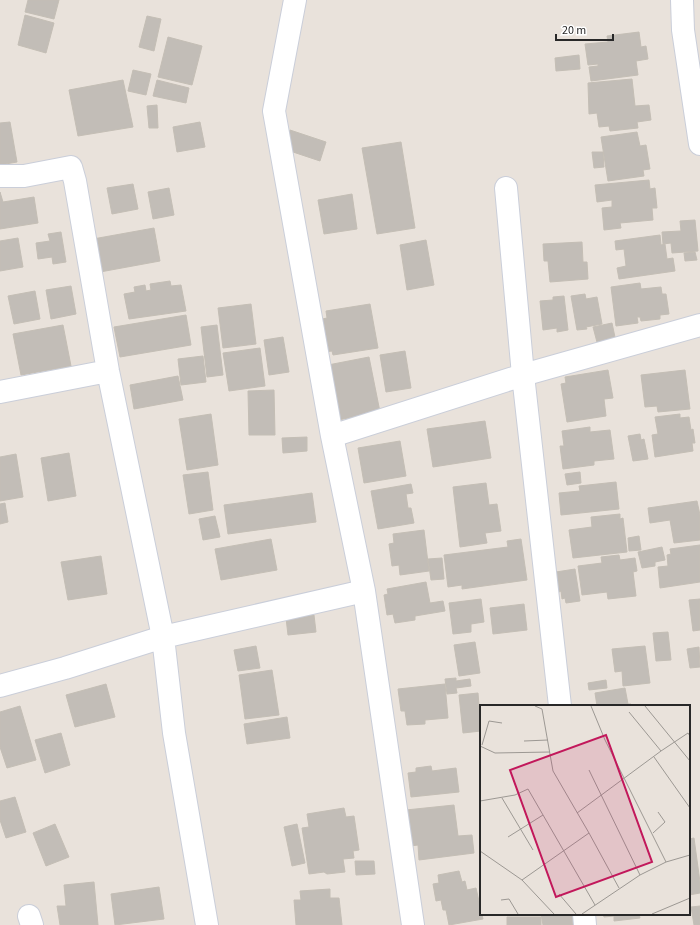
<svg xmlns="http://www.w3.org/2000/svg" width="700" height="925" viewBox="0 0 700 925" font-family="'Source Sans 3',sans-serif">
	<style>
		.building { fill: #c2bdb7; stroke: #c4beb5 }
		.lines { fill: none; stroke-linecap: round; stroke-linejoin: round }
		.minor-casing { stroke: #caced9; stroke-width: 24 }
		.minor { stroke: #fff; stroke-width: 22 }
		.inset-road { fill: none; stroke: #9c9893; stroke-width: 1 }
		.view { fill: #c2185b; fill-opacity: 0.15; stroke: #c2185b; stroke-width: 2 }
		.inset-edge { fill: none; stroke: #282828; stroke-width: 2 }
	</style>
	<rect width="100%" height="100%" fill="#e9e2db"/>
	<path class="building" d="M28,0H59L54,19L25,12Z
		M25,15L54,23L46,53L18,45Z
		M147,16L161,19L154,51L139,47Z
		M639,32L641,47L646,46L648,59L636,61L638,75L591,81L589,67L598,66V64L588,65L585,44L608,42L607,36Z
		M168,37L202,46L192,85L158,77Z
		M579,55L580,69L556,71L555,58Z
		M133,70L151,74L146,95L128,91Z
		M632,79L635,106L649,105L651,120L637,122L638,128L610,131L609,126L599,127L597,113L589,114L588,83Z
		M123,80L133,127L78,136L69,90Z
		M157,80L189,88L186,103L153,96Z
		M157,105L158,128H149L147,106Z
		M10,122L17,162L0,165V123Z
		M200,122L205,147L177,152L173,127Z
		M290,130L326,142L320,161L284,149Z
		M637,132L640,146L646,145L650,169L643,170L644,176L608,181L601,137Z
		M401,142L415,228L377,234L362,148Z
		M592,152H603L604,167L594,168Z
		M649,180L650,189L655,188L657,208H652L653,220L620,223L621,228L604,230L602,208L612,207V200L597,202L595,185Z
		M133,184L138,209L112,214L107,188Z
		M169,188L174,215L153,219L148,192Z
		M0,192L3,202L34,197L38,223L0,229Z
		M352,194L357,229L324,234L318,200Z
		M695,220L698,251L672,253L671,243L663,244L662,232L681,231L680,221Z
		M154,228L160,261L100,272L93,239Z
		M61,232L66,262L53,264L52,257L38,259L36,243L50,241L48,234Z
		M660,235L661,245L665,244L667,259L673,258L675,271L619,279L617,268L626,266L624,249L616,250L615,241Z
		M18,238L23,267L0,271V241Z
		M426,240L434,285L407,290L400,245Z
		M582,242L583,262H587L588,279L550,282L548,261H544L543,244Z
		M695,252L697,260L685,261L684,253Z
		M170,281L171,286L181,285L186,311L129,319L124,294L135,292L134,287L145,285L146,291L151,290L150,284Z
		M640,283L641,289L661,287L662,294H666L669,314L660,315V319L641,321L640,317H637L638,323L616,326L611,287Z
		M71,286L76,314L51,319L46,290Z
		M35,291L40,319L14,324L8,296Z
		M585,294L586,299L597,297L602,324L586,327L587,329L577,330L571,296Z
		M564,296L568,330L557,332V328L543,330L540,301L553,300V297Z
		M251,304L256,344L223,348L218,308Z
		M370,304L378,348L333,355L332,351L324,352L318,320L327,318L326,311Z
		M186,315L191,345L120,357L114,327Z
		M612,323L616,342L598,346L593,327Z
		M63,325L71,366L21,375L13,334Z
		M217,325L223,375L207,377L201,327Z
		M283,337L289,372L269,375L264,340Z
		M260,348L265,386L229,391L223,353Z
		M405,351L411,388L386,392L380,355Z
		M203,356L206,382L181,385L178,359Z
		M369,357L380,412L338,420L328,365Z
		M608,370L613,398L604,399L606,416L567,422L561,384L566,383L565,377Z
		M685,370L690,409L658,412L657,406L645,407L641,375Z
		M178,376L183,400L134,409L130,385Z
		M274,390L275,435H249L248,391Z
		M211,414L218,465L187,470L179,419Z
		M680,414V418L689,417L691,430L693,429L695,443H692L693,451L655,457L652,435L658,434L655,417Z
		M485,421L491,458L433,467L427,429Z
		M590,427V432L610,430L614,459L594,461V465L563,469L560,446H564L562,431Z
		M640,434L641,440L644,439L648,459L633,461L628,436Z
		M307,437V451L283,453L282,438Z
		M400,441L406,476L364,483L358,448Z
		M69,453L76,496L48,501L41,458Z
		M16,454L23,497L0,501V457Z
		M208,472L213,510L189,514L183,475Z
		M580,472L581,483L567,485L565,474Z
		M616,482L619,509L561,515L559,493L580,491L579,486Z
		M486,483L489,505L497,504L501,531L485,533L487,543L460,547L453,487Z
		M411,484L413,493L406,494L408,508H411L414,523L378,529L371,491Z
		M312,493L316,522L228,534L224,505Z
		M697,501L700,515V540L674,543L670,520L650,523L648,508Z
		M5,503L8,522L0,524V504Z
		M620,514V519L623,518L627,552L573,558L569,530L592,527L591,517Z
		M215,516L220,537L203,540L199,519Z
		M424,530L429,571L400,575L399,565L392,566L389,544L394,543L393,534Z
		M639,536L641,550L629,551L628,538Z
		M271,539L277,570L221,580L215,549Z
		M521,539L527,580L462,589V585L448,587L444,555L508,547L507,541Z
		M700,545V582L660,588L658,567L668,566L667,555L671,554L670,549Z
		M662,547L665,560L655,562V566L642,568L638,552Z
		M619,555L620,560L635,558L637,571L633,572L636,596L608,599L607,592L582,595L578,566L602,563L601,557Z
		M101,556L107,594L68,600L61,562Z
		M442,558L444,579L431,580L428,559Z
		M575,569L580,601L566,603L565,598L562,599L561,591L559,592L556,572Z
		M426,582L430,603L443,601L445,611L415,616V620L395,623L393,614L387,615L384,595L388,594L387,589Z
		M481,599L484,622L471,624V632L453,634L449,603Z
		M700,599V630L693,631L689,600Z
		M524,604L527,630L493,634L490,608Z
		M314,615L316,632L288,635L286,618Z
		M668,632L671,660L656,661L653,633Z
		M475,642L480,673L459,676L454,645Z
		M256,646L260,668L238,671L234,650Z
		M645,646L650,683L623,686L622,671L615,672L612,649Z
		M699,647L700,667L690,668L687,649Z
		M272,670L279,715L245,719L239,675Z
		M456,678V681L470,679L471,686L456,688L457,693L447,694L445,679Z
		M606,680L607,688L589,690L588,683Z
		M106,684L115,717L75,727L66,695Z
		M445,684L448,718L425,720V724L407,725L405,711H401L398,689Z
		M625,688L628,704H631V706H597L595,693Z
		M478,693L481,731L463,733L459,695Z
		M20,706L36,760L7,768L0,747V712Z
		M287,717L290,738L247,744L244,724Z
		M61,733L70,765L45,773L35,740Z
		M431,766L432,771L456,768L459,792L411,797L408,773L416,772V768Z
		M15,797L26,832L6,838L0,820V801Z
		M454,805L458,836L472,835L474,853L419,860L418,845L410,846L406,810Z
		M344,808L346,817L354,816L359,850L353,851L354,858L343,859L345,872L327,874L324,872L309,874L302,828L309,827L307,814Z
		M55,824L69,857L46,866L33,833Z
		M297,824L305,863L292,866L284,827Z
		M694,838L700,882V893L689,895V839Z
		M355,861H374L375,874L356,875Z
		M459,871L462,882L465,881L467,890L476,888L483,919L449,925L446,910H443L441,900L436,901L433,884L439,883L438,875Z
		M94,882L98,925H60L57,906H66L64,885Z
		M159,887L164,919L115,925L111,894Z
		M330,889V898H339L342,925H296L294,900H301L300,891Z
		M700,906V925H694L691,907Z
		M541,914H572L573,925H543Z
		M603,914H639L640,918L614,921V916L604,917Z
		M507,917H541V925H507Z"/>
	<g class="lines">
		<defs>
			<path id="minor" d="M682,0L683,30L700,144
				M0,176H24L71,167L75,181L108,371L163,637L174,733L207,925
				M506,188L523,375L560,706
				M0,392L108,371
				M332,436L523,375L700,325
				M364,591L413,925
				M0,686L65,668L163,637L364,591L332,436L274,111L295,0
				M584,914L585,925
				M29,916L32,925"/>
		</defs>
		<use href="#minor" class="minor-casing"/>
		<use href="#minor" class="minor"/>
	</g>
	<g transform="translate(480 705)">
		<rect width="210" height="210" fill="#e9e2db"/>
		<path class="inset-road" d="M111,1L125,35L186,157M165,1L210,56M149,7L181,46M44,36L68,35M2,40L9,16L22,18M0,41L15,48L70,47M174,52L210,103M109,65L160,170M22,93L53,145M0,96L35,90L48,84L115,200M97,108L181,46L208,28L210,31M109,128L139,183M173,128L185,117L178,107M28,132L63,110M0,146L42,175L74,209M42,175L109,128L73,66L62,4L55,1M79,189L96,209M21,195L29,194L38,209M102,209L160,170L186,157L210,150M172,209L210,193"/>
		<path class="view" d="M126,30L172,157L76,192L30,65Z"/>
		<rect width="210" height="210" class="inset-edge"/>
	</g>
	<path d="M556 34v6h57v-6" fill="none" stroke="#282828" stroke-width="2"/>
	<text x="562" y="34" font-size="12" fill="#282828" stroke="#ffffff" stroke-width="3" paint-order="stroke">20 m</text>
</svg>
